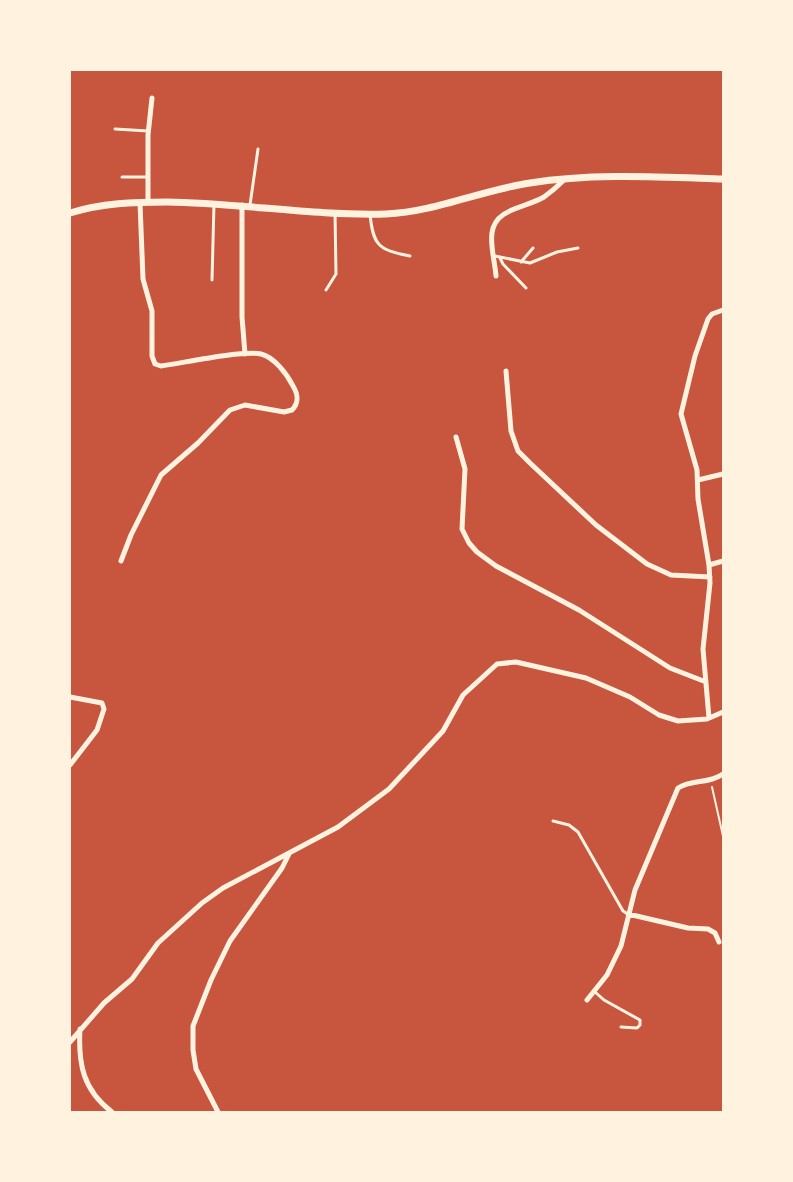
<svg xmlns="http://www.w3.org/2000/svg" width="793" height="1182" viewBox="0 0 793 1182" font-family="Signika,sans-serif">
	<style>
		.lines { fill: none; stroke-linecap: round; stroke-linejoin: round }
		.path { stroke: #fff3e0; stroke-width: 2 }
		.service { stroke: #fff3e0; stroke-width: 3 }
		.minor { stroke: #fff3e0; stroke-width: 5 }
		.tertiary { stroke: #fff3e0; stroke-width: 7 }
	</style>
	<rect width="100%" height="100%" fill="#c8553d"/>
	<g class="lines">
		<path class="path" d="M712,787L723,836"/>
		<path class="service" d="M115,129L148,131
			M122,177H148
			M250,205L258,149
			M370,214C373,246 379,250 410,256
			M495,256L530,263L557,252L578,248
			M500,258L503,264L526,288
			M521,262L533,248
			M212,280L214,204
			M326,290L336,274L335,212
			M553,821L569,825L578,832L623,911L628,914
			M595,992L604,1000L640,1020V1025L637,1028L621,1027"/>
		<path class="minor" d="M148,202V135L152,98
			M242,205V317L245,354
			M496,276C495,262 490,246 492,233C495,208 526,208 544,197C551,192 558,186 565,179
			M506,371L511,431L518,451L530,463L596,525L647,564L671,575L710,577
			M456,437L465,469L462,529L469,543L477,552L496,566L579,610L670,668L706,682
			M698,480L723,474
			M121,561L131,535L161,475L198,443L230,410L245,405L284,412L292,410C299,403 298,394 293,386C287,374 274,357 261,354C242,350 183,363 161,366L155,364L152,356V311L143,279L140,203
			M709,565L723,561
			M70,697L102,703L104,709L97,730L70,765
			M709,718L703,649L710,583L709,565L698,499L697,470L681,414L695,356L708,319L712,314L723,310
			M628,914L688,928L708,929L715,933L719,942
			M587,1000L607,975L621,946L635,890L678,788C692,779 709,784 723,774
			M80,1029C78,1064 83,1090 112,1112
			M70,1042L104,1003L132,979L158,943L202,903L223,888L338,827L389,789L443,731L463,695L497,664L516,662L586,678L630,697L659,715L678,721L707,719L723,712
			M218,1112L196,1069L193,1050V1026L211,980L230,941L282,868L289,854"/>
		<path class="tertiary" d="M70,213C102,203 134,202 167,202C240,203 313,216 386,214C435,212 482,190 530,183C593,173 660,177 723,179"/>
	</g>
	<rect width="793" height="1182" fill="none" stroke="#fff3e0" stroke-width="142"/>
</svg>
